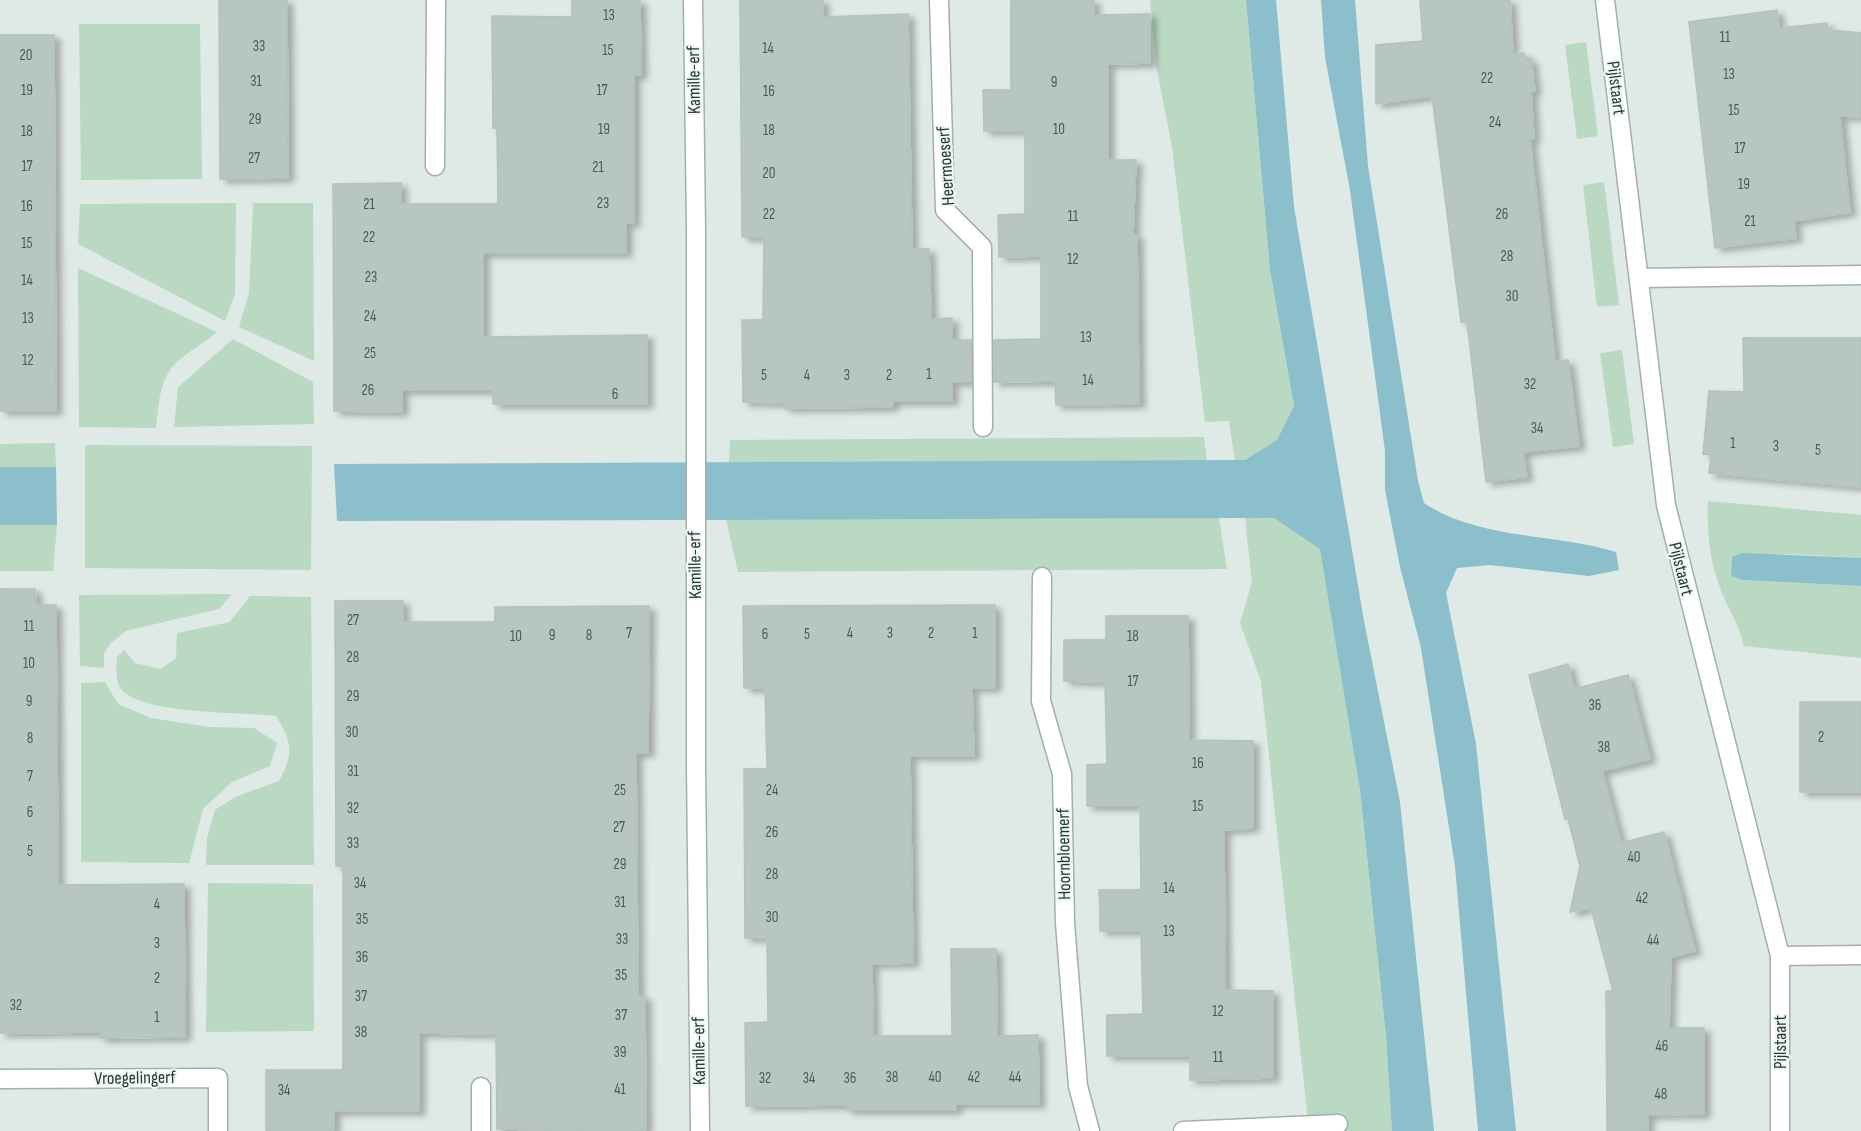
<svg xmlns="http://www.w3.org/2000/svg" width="1861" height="1131" viewBox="0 0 1861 1131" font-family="'Sofia Sans Condensed',sans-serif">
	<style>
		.green { fill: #b9d9c3 }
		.water { fill: #8abfcb }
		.building { fill: #b7c6c1; stroke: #b2c2bc; stroke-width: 1.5; filter: url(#shadow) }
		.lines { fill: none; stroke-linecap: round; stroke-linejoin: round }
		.service-casing { stroke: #a2b0ac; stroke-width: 21 }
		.minor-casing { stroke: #a2b0ac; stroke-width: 21 }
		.service { stroke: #fff; stroke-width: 18 }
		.minor { stroke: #fff; stroke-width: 18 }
		.labels { text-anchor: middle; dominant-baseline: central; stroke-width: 4.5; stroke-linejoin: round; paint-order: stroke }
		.number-label { font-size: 15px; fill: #465c56 }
		.street-label { font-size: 18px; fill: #213833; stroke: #eff6f3 }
	</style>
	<defs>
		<filter id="shadow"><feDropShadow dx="6" dy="4" stdDeviation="3" flood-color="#0004"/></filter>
	</defs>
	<rect width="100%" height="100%" fill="#dfe9e5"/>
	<path class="green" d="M1150,0H1246L1270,270L1294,406L1277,440L1245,460H1235L1229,421L1205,422L1172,147L1156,65Z
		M79,24H200L202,179L81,180Z
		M1586,42L1598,136L1577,139L1565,45Z
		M1604,182L1619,305L1597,307L1583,185Z
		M236,203L235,294L225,321L78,244L80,204Z
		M253,203H313L314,361L239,327L249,293Z
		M78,268L217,332C205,343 190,350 178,361C159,378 159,403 156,428L79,427Z
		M233,339L313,382L314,424L174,427L178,387Z
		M1622,350L1634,444L1613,447L1600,353Z
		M1204,437L1207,461L729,463L730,440Z
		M55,443L56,467H0V444Z
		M85,445L312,446L311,570L85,568Z
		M1708,501L1861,515V558L1789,554L1738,556L1732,557L1731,576L1742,580L1861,586V658L1744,646C1739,623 1726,606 1719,585C1709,557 1707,530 1708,501Z
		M1219,518L1227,569L738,572L726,519Z
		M1245,518H1274L1320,548L1360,790L1386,1036L1392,1131H1309L1261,681L1240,623L1252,582Z
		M0,525H57L53,571H0Z
		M232,594L219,609L126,631L111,643L104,653V668L80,666L79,595Z
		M250,596L311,597L314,865H206L207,838L215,810L235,797L279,781C294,754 292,742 276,716C239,712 157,714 128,695C114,687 116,671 117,657L124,650L135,663L161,669L176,658L177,633L230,622Z
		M105,682L118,704L151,718L209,727L254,728L277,743L270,766L232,782L203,809L189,863L81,862V683Z
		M208,883L313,884L314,1031L206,1032Z"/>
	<path class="water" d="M1246,0H1276L1294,207L1364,621L1400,802L1434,1131H1392L1386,1036L1360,790L1320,549L1274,518L337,521L334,464L1245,460L1277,440L1294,406L1270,270Z
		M1321,0H1355L1368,166L1418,481L1424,503C1479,540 1554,533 1616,552L1619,570L1589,576L1490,565L1457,568L1446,593L1476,744L1516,1131H1478L1455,866L1421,648L1400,567L1385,490V451L1379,406L1350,190L1325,57Z
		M0,467H56L57,525H0Z
		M1742,553L1861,558V586L1742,580L1731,576L1732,557Z"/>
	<path class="building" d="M219,0H287L288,178L220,179Z
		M572,0H640L641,75H634V223H626V253H483V337L647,335V404H493V390H402V412L334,411L333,184L401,183V204H498L497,128H493L492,16L572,17Z
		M740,0H823V17L908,14L912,249H929L931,319L952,318V340H971L972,382H952V401H893L892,407L784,408V403L743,402L742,320H763L764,237H742Z
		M1011,0H1094V15L1150,14V63L1108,64V160H1136L1133,235H1137L1139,404L1056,405L1055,381L994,382V340L1041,339V256L999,257L998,215L1025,214V131H984L983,90H1011Z
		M1420,0H1510L1513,54L1524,53L1525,59H1531L1535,91L1531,92L1534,139H1530L1555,361L1568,360L1579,446L1523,452L1527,477L1486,482L1467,322H1461L1432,96L1376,104V45L1423,41Z
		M1777,10L1779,28L1827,23L1828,30L1861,33V117L1840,116L1850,212L1794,221L1796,238L1715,248L1689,22Z
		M0,35H54L56,411H0Z
		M1743,338H1861V487L1709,473L1711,455L1703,454L1709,391L1744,392Z
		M0,589H35L36,605H56L58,885L184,884L185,1037L100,1038V1032L0,1033Z
		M335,601H403V622H495V607L649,606L648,753H636L638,996H645L646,1131L497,1129L496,1034L419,1033V1111H334V1131H266V1070H343V866H336Z
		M995,605V688H972L974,756H910L913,963L872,964L873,1036H952L951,949H996L997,1036L1038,1035L1039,1104H956V1110H847V1105L746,1106L745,1023L768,1022L767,938H745L744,769H767L765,688H744L743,606Z
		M1106,616H1188L1189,740L1253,741V828L1224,830L1225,990L1273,991V1078L1190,1080V1056H1107V1015L1143,1014L1141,931H1100V911L1099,890H1141L1140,806H1087V765L1107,764L1105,682L1064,681V640H1106Z
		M1568,664L1574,689L1628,675L1650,759L1602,771L1621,843L1664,832L1695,951L1671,957L1669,1028H1704V1114L1648,1115V1131H1607L1606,991H1613L1591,908L1570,912L1580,866L1568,818L1565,819L1529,675Z
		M1800,702H1861V792H1800Z"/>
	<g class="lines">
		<defs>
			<path id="service" d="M435,166L436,0"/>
			<path id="minor" d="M693,0L696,229V765L700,1131
				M939,0L945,210L982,247L983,427
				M1605,0L1666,505L1780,956V1131
				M1640,278L1861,275
				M1042,577L1041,701L1062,774L1065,923L1078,1086L1090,1131
				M1780,956L1861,955
				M0,1079L218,1078V1131
				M481,1087V1131
				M1183,1131L1338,1124"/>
		</defs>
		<use href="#service" class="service-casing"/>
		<use href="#minor" class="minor-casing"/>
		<use href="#service" class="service"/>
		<use href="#minor" class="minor"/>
	</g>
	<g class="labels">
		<g class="number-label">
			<text x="609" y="15">13</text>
			<text x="1725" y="37">11</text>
			<text x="259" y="46">33</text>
			<text x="768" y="48">14</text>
			<text x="608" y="50">15</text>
			<text x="26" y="55">20</text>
			<text x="1729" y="74">13</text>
			<text x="1487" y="78">22</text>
			<text x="256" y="81">31</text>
			<text x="1054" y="82">9</text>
			<text x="27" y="90">19</text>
			<text x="602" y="90">17</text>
			<text x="769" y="91">16</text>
			<text x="1734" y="110">15</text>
			<text x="255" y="119">29</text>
			<text x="1495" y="122">24</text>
			<text x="604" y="129">19</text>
			<text x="1059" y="129">10</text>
			<text x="769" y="130">18</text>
			<text x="27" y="131">18</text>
			<text x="1740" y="148">17</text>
			<text x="254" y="158">27</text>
			<text x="27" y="166">17</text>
			<text x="598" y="167">21</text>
			<text x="769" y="173">20</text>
			<text x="1744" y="184">19</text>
			<text x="603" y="203">23</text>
			<text x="369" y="204">21</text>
			<text x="27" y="206">16</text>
			<text x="769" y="214">22</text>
			<text x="1502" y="214">26</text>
			<text x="1073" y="216">11</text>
			<text x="1750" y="221">21</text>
			<text x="369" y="237">22</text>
			<text x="27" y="243">15</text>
			<text x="1507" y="256">28</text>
			<text x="1073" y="259">12</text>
			<text x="371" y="277">23</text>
			<text x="27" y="280">14</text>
			<text x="1512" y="296">30</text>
			<text x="370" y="316">24</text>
			<text x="28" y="318">13</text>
			<text x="1086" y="337">13</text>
			<text x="370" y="353">25</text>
			<text x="28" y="360">12</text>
			<text x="929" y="374">1</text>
			<text x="764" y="375">5</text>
			<text x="807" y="375">4</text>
			<text x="847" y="375">3</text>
			<text x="889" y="375">2</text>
			<text x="1088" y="380">14</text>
			<text x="1530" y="384">32</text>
			<text x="368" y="390">26</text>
			<text x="615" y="394">6</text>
			<text x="1537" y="428">34</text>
			<text x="1733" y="443">1</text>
			<text x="1776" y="446">3</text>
			<text x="1818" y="450">5</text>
			<text x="353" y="620">27</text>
			<text x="29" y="626">11</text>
			<text x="629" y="633">7</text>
			<text x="850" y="633">4</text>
			<text x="890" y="633">3</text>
			<text x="931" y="633">2</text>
			<text x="975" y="633">1</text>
			<text x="765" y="634">6</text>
			<text x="807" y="634">5</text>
			<text x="552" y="635">9</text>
			<text x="589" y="635">8</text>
			<text x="516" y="636">10</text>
			<text x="1133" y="636">18</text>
			<text x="353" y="657">28</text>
			<text x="29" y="663">10</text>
			<text x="1133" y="681">17</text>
			<text x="353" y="696">29</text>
			<text x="29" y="701">9</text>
			<text x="1595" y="705">36</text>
			<text x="352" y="732">30</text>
			<text x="1821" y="737">2</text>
			<text x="30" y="738">8</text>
			<text x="1604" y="747">38</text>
			<text x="1198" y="763">16</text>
			<text x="353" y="771">31</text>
			<text x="30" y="776">7</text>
			<text x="620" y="790">25</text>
			<text x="772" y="790">24</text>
			<text x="1198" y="806">15</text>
			<text x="353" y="808">32</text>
			<text x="30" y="812">6</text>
			<text x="619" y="827">27</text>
			<text x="772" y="832">26</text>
			<text x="353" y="843">33</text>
			<text x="30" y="851">5</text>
			<text x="1634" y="857">40</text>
			<text x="620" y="864">29</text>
			<text x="772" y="874">28</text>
			<text x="360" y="883">34</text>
			<text x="1169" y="888">14</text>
			<text x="1642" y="898">42</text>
			<text x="620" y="902">31</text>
			<text x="157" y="904">4</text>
			<text x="772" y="917">30</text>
			<text x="362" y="919">35</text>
			<text x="1169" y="931">13</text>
			<text x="622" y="939">33</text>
			<text x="1653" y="940">44</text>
			<text x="157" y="943">3</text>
			<text x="362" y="957">36</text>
			<text x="621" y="975">35</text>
			<text x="157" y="978">2</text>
			<text x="361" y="996">37</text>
			<text x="16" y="1005">32</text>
			<text x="1218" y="1011">12</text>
			<text x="621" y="1015">37</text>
			<text x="157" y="1017">1</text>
			<text x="361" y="1032">38</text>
			<text x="1662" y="1046">46</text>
			<text x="620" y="1052">39</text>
			<text x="1218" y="1057">11</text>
			<text x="892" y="1077">38</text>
			<text x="935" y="1077">40</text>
			<text x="974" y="1077">42</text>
			<text x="1015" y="1077">44</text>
			<text x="765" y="1078">32</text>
			<text x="809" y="1078">34</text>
			<text x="850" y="1078">36</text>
			<text x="620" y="1089">41</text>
			<text x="284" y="1090">34</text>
			<text x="1661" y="1094">48</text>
		</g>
		<g class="street-label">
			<text transform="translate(694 80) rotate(-91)">Kamille-erf</text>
			<text transform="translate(1616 88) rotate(83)">Pijlstaart</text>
			<text transform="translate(946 166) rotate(-94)">Heermoeserf</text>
			<text transform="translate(695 565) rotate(-91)">Kamille-erf</text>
			<text transform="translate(1681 569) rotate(76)">Pijlstaart</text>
			<text transform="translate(1064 854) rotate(-91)">Hoornbloemerf</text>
			<text transform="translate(1780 1042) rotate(-90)">Pijlstaart</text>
			<text transform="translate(699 1051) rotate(-91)">Kamille-erf</text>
			<text transform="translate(135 1078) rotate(-1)">Vroegelingerf</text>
		</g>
	</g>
</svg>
